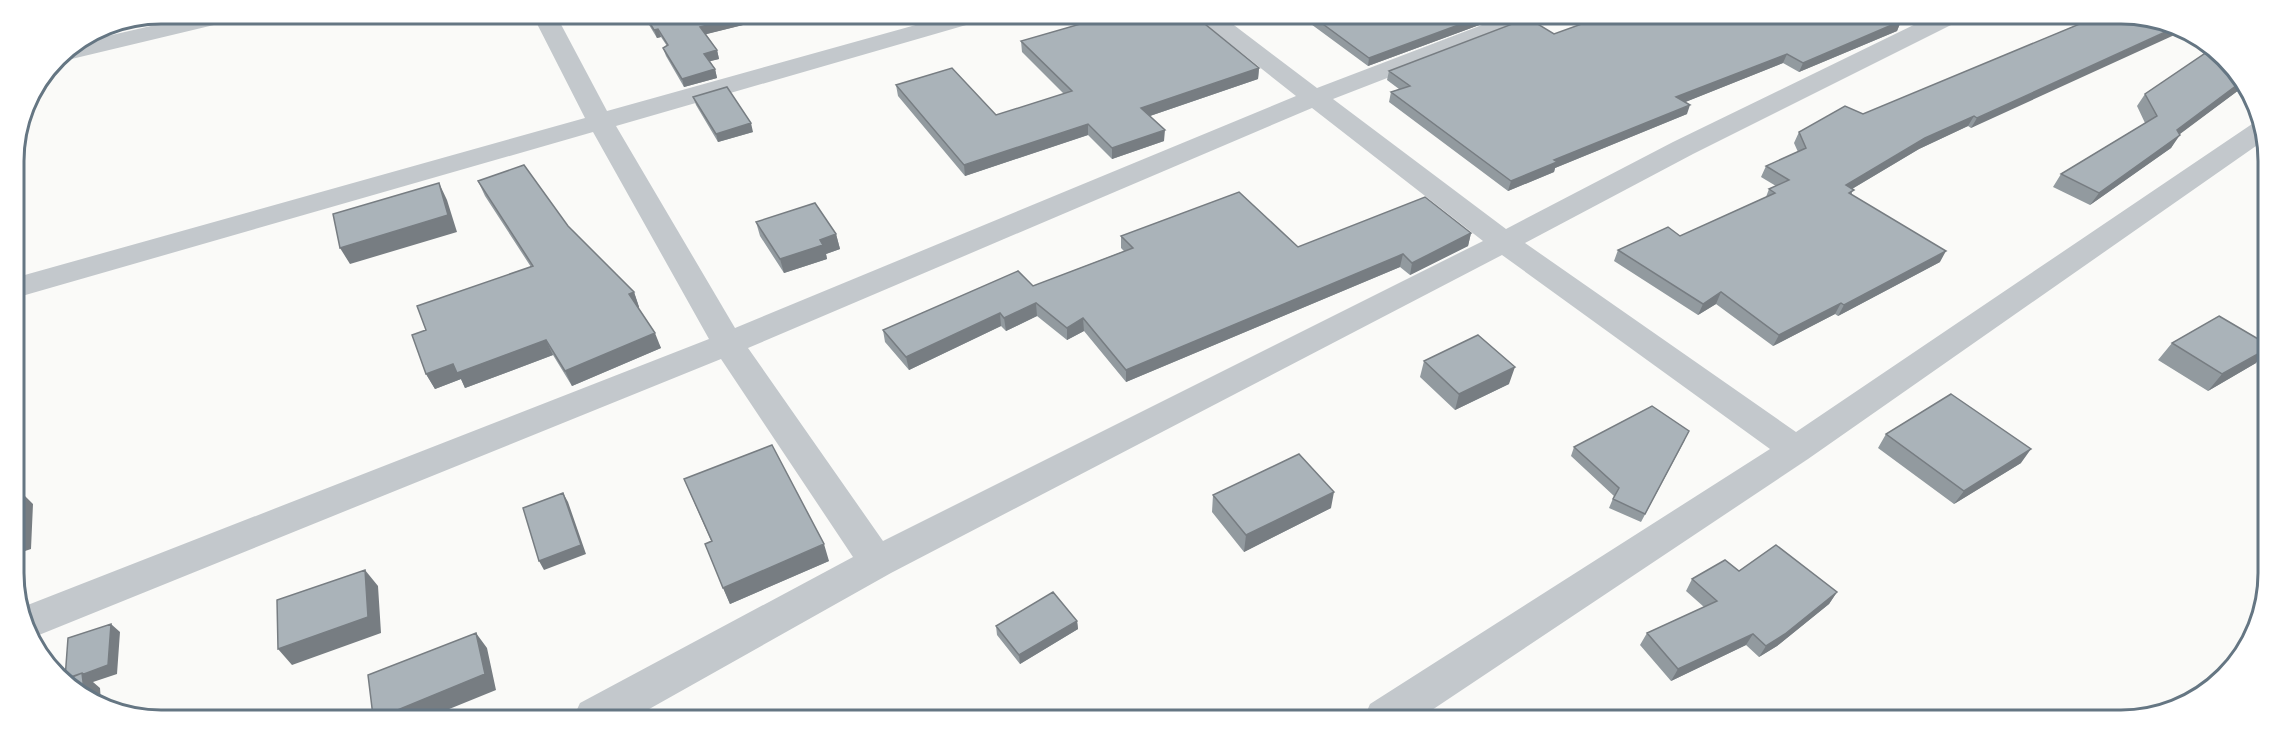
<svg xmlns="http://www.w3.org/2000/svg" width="2282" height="734" viewBox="0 0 2282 734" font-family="Signika,sans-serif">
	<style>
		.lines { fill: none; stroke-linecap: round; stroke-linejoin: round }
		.minor { fill: #c3c8cc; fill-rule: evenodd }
		.wall { fill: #929a9f }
		.shaded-wall { fill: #777d82 }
		.building { fill: #aab3b9; stroke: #777d82; stroke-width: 1.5 }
		.rim { fill: none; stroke: #657683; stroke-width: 3 }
	</style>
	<rect width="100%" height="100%" fill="#fafaf8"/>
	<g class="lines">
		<path class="minor" d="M203,14H243L239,19L59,62L54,61L77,43Z
			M532,14L556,15L607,111L948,16H984L980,21L616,126L735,328L1296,96L1195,16H1222L1317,88L1503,17H1536L1532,22L1333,99L1506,229L1673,142L1928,18H1959L1955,23L1693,154L1525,243L1796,432L2255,122L2260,121L2266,133V139L1808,459L1420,718H1364L1370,704L1770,449L1502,255L891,573L635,717L574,716L580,703L853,557L721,359L34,637L20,608L709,339L593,132L15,298L14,278L585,118ZM1312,108L1483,241L883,541L748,348Z"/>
	</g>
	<path class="wall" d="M643,15H739L740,16L743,25L706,34L717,50L719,59L710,61L715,69L717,78L684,87L666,56L663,48L667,46L661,37L657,38Z
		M1300,16L1501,17L1368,66Z
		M2080,18L2159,19L1971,128L1968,126L1919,149L1852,189V195L1940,262L1838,316L1835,314L1773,346L1716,304L1698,315L1614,261L1618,250L1680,236L1766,197L1769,189L1776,186L1761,177L1766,166L1798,152L1794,143L1799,132L1863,114L2082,23L2078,21Z
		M1901,21L1897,31L1799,72L1783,63L1685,102L1687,114L1555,168L1554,172L1508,191L1389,102L1391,92L1399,89L1387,80L1389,71L1554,34Z
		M1021,41L1259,68L1258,79L1150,116L1164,141L1112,159L1088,135L965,176L898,96L896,85L996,115L1064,94L1022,52Z
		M2232,64L2243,87L2179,134L2171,148L2090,205L2053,187L2061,174L2145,123L2137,106L2145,94Z
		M693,97L753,132L718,142L696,105Z
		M478,181L568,226L634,292L639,307L638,308L661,348L572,386L553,355L465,388L461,379L435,389L426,374V330L531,267L485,196Z
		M756,222L836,234L840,249L826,254L827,259L784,273L760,236Z
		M1471,233L1468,246L1410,275L1400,267L1126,382L1084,331L1067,340L1037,316L1006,331L1001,326L909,370L885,342L883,330L1033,286L1124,251L1121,248V236L1298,247Z
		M2172,343L2256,363L2208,391L2158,360Z
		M1424,361L1509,384L1455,410L1420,377Z
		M1886,434L2021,463L1954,504L1878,448Z
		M1685,440L1641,522L1609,508L1614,496L1571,456L1574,447Z
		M684,479L829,561L730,604L705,544L711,541Z
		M1213,495L1331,508L1244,552L1212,512Z
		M1739,571L1837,592L1829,604L1777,646L1759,657L1746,645L1671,681L1640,645L1647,633L1704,607L1686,591L1692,579Z
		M1077,621L1078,629L1020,664L997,635L996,626Z"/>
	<path class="shaded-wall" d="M740,16L743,25L703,35L700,27Z
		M1480,17H1501L1368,66L1369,58Z
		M1901,21L1897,31L1799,72L1803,63Z
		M2174,28L2181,32L1971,128L1977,118Z
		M658,29L661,37L657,38L654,30Z
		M717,50L719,59L707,62L704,54Z
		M1787,54L1783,63L1673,107L1676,97Z
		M1259,68L1258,79L1141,119V108Z
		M715,69L717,78L684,87L682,79Z
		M2241,82L2243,87L2168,143L2177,130Z
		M1690,105L1687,114L1555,168L1554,172L1508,191L1511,181L1554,160Z
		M1974,116L1968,126L1919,149L1840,196L1846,185L1925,138Z
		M751,123L753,132L718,142L716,134Z
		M1088,124V135L965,176L964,165Z
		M1165,130L1164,141L1112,159V148Z
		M2180,135L2171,148L2090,205L2099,193Z
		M439,183L447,200L457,232L350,264L340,248Z
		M1471,233L1468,246L1410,275L1412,263Z
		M836,234L840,249L826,254L827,259L784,273L780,259L820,240Z
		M1946,251L1940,262L1838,316L1844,305Z
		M1403,254L1400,267L1126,382V370Z
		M634,292L639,307L635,310L629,294Z
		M1721,292L1716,304L1698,315L1703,304Z
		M1036,303L1037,316L1006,331L1004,318Z
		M1841,303L1835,314L1773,346L1779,335Z
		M1000,313L1001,326L909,370L906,357Z
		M1083,318L1084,331L1067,340V328Z
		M655,333L661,348L572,386L565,371Z
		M546,340L553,355L465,388L461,379L435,389L426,374L453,364Z
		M2265,350V353L2256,363L2208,391L2222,374Z
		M1515,367L1509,384L1455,410L1459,394Z
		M2031,449L2021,463L1954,504L1964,491Z
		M21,492L33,504L31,549L16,554V537Z
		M1334,492L1331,508L1244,552L1246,535Z
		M563,493L568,502L586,554L544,570L539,561Z
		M824,544L829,561L730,604L723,588Z
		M365,570L378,586L381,633L292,665L278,649Z
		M1837,592L1829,604L1777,646L1759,657L1766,646Z
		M1077,621L1078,629L1020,664L1019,655Z
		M111,624L120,632L117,674L93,682L100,688L101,702L84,691L82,673Z
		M476,633L487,648L496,690L432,716H383Z
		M1753,634L1746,645L1671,681L1678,669Z"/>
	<path class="building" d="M645,15H739L740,16L700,27L717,50L704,54L715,69L682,79L663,48L668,45L658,29L654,30Z
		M1108,16H1195L1259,68L1141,108L1165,130L1112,148L1088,124L964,165L896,85L952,68L996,115L1072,91L1021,41Z
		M1312,16L1480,17L1369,58Z
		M1601,17L1894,18L1901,21L1803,63L1787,54L1676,97L1690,105L1554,160L1557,162L1511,181L1391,92L1410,86L1389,71L1528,18L1554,34Z
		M2094,18L2159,19L2174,28L1977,118L1974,116L1925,138L1846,185L1854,190L1849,193L1946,251L1844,305L1841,303L1779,335L1721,292L1703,304L1618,250L1668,227L1680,236L1775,193L1769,189L1789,180L1766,166L1806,148L1799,132L1845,106L1863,114Z
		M2210,50L2232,64L2241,82L2177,130L2180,135L2099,193L2061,174L2157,116L2145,94Z
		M727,87L751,123L716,134L693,97Z
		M524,165L568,226L634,292L629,294L655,333L565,371L546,340L457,373L453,364L426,374L412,335L426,330L417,306L533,266L478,181Z
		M439,183L448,215L340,248L333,214Z
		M1239,192L1298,247L1425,197L1471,233L1412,263L1403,254L1126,370L1083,318L1067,328L1036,303L1004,318L1000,313L906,357L883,330L1018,271L1033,286L1133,248L1121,236Z
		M815,203L836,234L820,240L823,245L780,259L756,222Z
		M2219,316L2265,343V350L2222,374L2172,343Z
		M1478,335L1515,367L1459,394L1424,361Z
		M1951,394L2031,449L1964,491L1886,434Z
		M1652,406L1689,431L1645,514L1613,499L1619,488L1574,447Z
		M772,445L824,544L723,588L705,544L712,541L684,479Z
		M1299,454L1334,492L1246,535L1213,495Z
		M21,492L18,536L16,537V494Z
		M563,493L581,545L539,561L523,508Z
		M1776,545L1837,592L1785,634L1766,646L1753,634L1678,669L1647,633L1717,601L1692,579L1725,560L1739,571Z
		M365,570L368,617L278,649L277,600Z
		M1053,592L1077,621L1019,655L996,626Z
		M111,624L108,665L84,674L82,673L65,679L68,638Z
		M476,633L485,674L383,716H373L368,675Z
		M82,673L84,691L65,680Z"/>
	<path d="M0 0H2282V734H0ZM161 24H2121A137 137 0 0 1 2258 161V573A137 137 0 0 1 2121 710H161A137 137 0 0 1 24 573V161A137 137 0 0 1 161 24Z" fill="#fff" fill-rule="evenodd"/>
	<path class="rim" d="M161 24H2121A137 137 0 0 1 2258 161V573A137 137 0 0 1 2121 710H161A137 137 0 0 1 24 573V161A137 137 0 0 1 161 24Z"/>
</svg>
